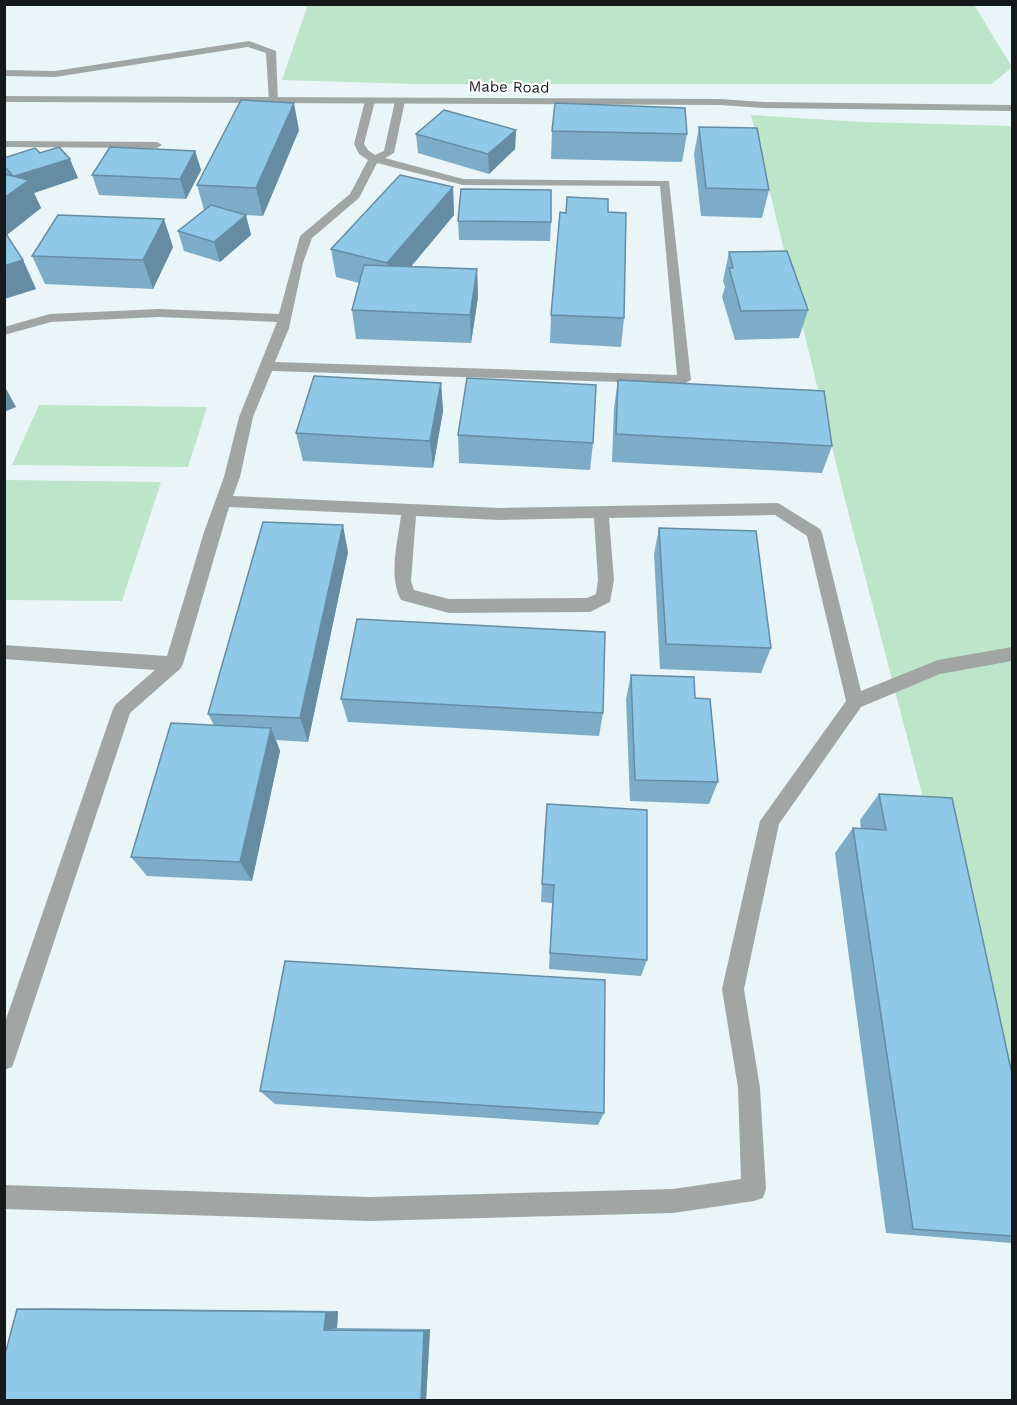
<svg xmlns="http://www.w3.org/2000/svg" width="1017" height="1405" viewBox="0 0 1017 1405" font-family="'Work Sans',sans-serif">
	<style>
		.green { fill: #bde5ca }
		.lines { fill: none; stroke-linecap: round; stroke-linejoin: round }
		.lane { fill: #a1a6a5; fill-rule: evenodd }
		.street { fill: #a1a6a5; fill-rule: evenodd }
		.wall { fill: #7cacc8 }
		.shaded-wall { fill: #658ca2 }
		.building { fill: #90c8e8; stroke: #658ca2; stroke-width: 1.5 }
		.labels { text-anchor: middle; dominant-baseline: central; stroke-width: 4.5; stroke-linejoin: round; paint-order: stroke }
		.far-street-label { font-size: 15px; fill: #15191a; stroke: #fff }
	</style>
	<rect width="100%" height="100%" fill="#e9f5f7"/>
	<path class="green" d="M308,4L974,5L1012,67L992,84H415L282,80Z
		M751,115L862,122L1012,126V1138L844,496Z
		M39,405L207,407L188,467L12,465Z
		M5,480L161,482L122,601L5,600Z"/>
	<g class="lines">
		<path class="lane" d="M249,41L276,51L278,103L269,101L266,53L248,47L55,77L4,76V70L55,71Z
			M370,98L375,101L364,144L368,150L375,155L384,151L395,101L400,98L405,101L394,153L385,158L463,179L669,181L691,380L684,384L272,371L253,417L240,477L233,496L500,508L778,503L820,529L822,533L861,691L938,660L1012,647V661L940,674L861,707L779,824L744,989L760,1088L766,1189L763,1198L754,1201L673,1213L369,1221L4,1209V1185L369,1197L673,1189L741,1179L738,1088L722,989L760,821L846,701L807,536L775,515L609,518L614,580L610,602L590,612L449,613L401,600C388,576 398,541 401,515L229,507L183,664L180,669L130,713L15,1059L12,1067L4,1070V1025L113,709L116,704L155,670L4,659V645L167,656L204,532L224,477L239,417L277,322L159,317L51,322L4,335V327L50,314L159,309L279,314L300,236L350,194L368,160L359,154L354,144L365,101ZM377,163L463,185L660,186L677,375L275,362L289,328L303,263L312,238L359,198ZM416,516L500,520L594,518L598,580L596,594L587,598L449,599L414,590L411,581Z
			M4,141L157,142L162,145L157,148L4,147Z"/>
		<path class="street" d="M4,96L720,99L764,102L1012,105V111L764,108L720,105L4,102Z"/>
	</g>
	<path class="wall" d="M699,127L769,190L762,218L701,216L694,154Z
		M299,130L263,216L245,215L251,235L220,262L184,251L178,231L204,210L197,185Z
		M516,130L515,149L489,174L418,153L416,134Z
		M552,131L687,134L682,162L551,159Z
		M195,151L201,170L186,199L99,195L92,175Z
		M40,153L78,178L34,193L41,208L7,235L23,260L36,289L4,299V158Z
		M453,187L454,215L411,266L477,269L478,297L471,343L356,339L352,310L359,283L336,277L331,249Z
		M608,212L624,318L621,347L550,343L551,315Z
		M458,221L551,222L550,241L459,240Z
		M173,247L153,289L45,284L32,256Z
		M729,252L808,310L799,338L735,340L722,297L725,287L723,281Z
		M618,380L832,446L822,473L612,462L614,408Z
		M441,383L443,411L433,468L303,461L296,433Z
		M458,435L593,443L590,470L459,463Z
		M659,528L771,648L761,673L660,669L654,554Z
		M348,552L308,742L276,740L280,751L252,881L147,876L131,857L214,725L208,714Z
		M631,675L695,698L718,782L709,804L630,801L626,699Z
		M341,699L603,713L599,736L348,722Z
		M879,794L1012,1236V1243L886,1233L835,853L853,828L861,829L860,820Z
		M545,824L647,960L641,976L549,969L552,903L541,902Z
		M260,1091L604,1113L598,1125L275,1104Z
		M51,1308L338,1311L337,1328L430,1329L426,1401L17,1309Z"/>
	<path class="shaded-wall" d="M294,103L299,130L263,216L256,188Z
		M516,130L515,149L489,174L488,154Z
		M195,151L201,170L186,199L180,179Z
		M70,159L78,178L34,193L41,208L4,237V198L14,177Z
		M453,187L454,215L390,292L387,263Z
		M246,215L251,235L220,262L214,242Z
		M164,219L173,247L153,289L143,260Z
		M23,260L36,289L4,299V266Z
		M477,269L478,297L471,343L470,315Z
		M441,383L443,411L433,468L430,441Z
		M4,385L16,407L4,412Z
		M343,525L348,552L308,742L300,718Z
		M271,728L280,751L252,881L240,862Z
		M338,1311L337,1328L324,1330L326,1312Z
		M430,1329L426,1401H421L424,1331Z"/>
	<path class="building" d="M241,100L294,103L256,188L197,185Z
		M555,103L685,108L687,134L552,131Z
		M444,110L516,130L488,154L416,134Z
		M699,127L757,128L769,190L706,188Z
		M59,147L70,159L15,176H13L4,166V158L35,148L40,153Z
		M110,147L195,151L180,179L92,175Z
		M4,174L29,180L4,198Z
		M400,175L453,187L387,263L331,249Z
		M461,189L551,190V222L458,221Z
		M567,197L608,199V212L626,213L624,318L551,315L560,212L566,213Z
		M211,205L246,215L214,242L178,231Z
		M58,215L164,219L143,260L32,256Z
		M4,231L23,260L4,266Z
		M787,251L808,310L741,311L729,268H733L729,252Z
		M364,265L477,269L470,315L352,310Z
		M314,376L441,383L430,441L296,433Z
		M467,378L596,385L593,443L458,435Z
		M618,380L824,391L832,446L616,434Z
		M263,522L343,525L300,718L208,714Z
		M659,528L756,531L771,648L666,644Z
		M357,619L605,632L603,713L341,699Z
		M631,675L694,677L695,698L710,699L718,782L635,780Z
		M171,723L271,728L240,862L131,857Z
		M879,794L952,798L1012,1074V1236L913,1229L853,828L886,830Z
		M547,804L647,810V960L550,953L554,885L542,884Z
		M285,961L605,980L604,1113L260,1091Z
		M17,1309L326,1312L324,1330L424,1331L421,1401H4V1358Z"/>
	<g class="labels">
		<g class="far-street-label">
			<text transform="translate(509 87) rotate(1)">Mabe Road</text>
		</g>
	</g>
	<rect width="1017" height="1405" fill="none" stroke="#15191a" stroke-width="12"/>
</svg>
